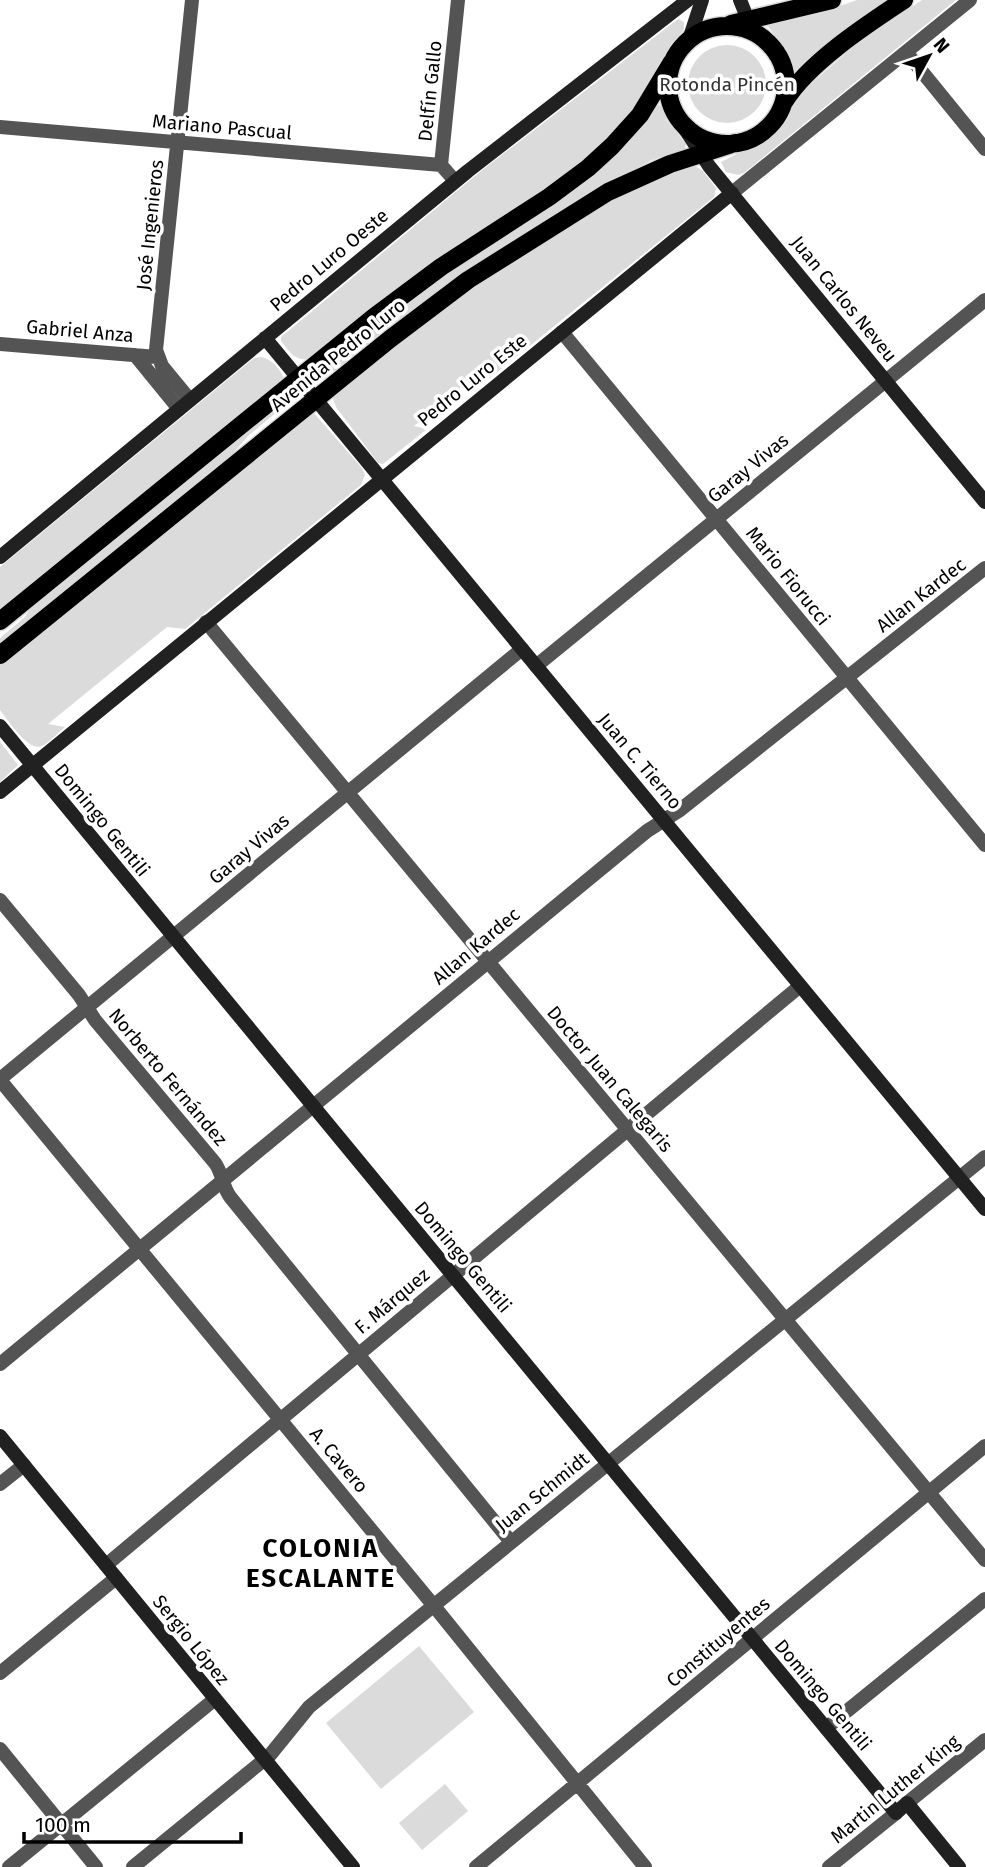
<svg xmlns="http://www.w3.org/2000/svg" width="985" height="1867" viewBox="0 0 985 1867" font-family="'Fira Sans',sans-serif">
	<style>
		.green { fill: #dbdbdb }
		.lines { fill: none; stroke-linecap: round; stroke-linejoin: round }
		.primary-casing { stroke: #dbdbdb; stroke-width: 21 }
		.street { stroke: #545454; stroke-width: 14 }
		.secondary { stroke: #212121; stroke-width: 14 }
		.primary { stroke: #000; stroke-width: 18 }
		.labels { text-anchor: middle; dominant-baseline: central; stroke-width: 7; stroke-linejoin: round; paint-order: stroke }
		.park-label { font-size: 19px; fill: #323232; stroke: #fff }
		.street-label { font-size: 19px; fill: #000; stroke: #fff }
		.district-label { font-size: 26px; font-weight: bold; letter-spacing: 2px; fill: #000; stroke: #fff }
	</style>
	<rect width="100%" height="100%" fill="#fff"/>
	<path class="green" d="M857,0H887L844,32L797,72L794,71L789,54L767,25L820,13Z
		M922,0H956L744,173L738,175L726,172L721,162L772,136L806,88L858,43Z
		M678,19L684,22V29L667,52L654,80L624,122L585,161L310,358C296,363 289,351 281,341V337L481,171Z
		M688 84a39 39 0 1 1 78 0a39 39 0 1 1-78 0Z
		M659,105L662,107L667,121L686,144L685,149L652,160L574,202L463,275L319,386L313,379V375Z
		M695,166L703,171L716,188L714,197L490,378L476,375L414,426L427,429L383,464L378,463L336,407L333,399L338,390L459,295L596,208L665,174Z
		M262,357C271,359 283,371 284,381L0,612V567L254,358Z
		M296,391V396L248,436L224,464L0,646V638L24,618L36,601Z
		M313,412L362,468L365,475L361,485L185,629L167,627L48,724L65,727C58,733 50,742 42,746C28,752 8,720 0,710V662Z
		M0,742L18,765L0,782Z
		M419,1646L474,1712L381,1789L326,1723Z
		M445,1784L468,1811L422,1850L399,1823Z"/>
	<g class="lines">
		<defs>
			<path id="primary" d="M731,24L832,0
				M668 85a59 59 0 1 1 118 0a59 59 0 1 1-118 0Z
				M784,102C808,63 866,25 904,0
				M0,621L374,317L441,267L549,197L588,168L612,146L640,115L672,62
				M0,655L390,339L468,280L608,192L670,164L735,143"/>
		</defs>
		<use href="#primary" class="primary-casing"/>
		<path class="street" d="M906,52L985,149
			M0,127L441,165
			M455,181L441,165L458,0
			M732,193L970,0
			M562,332L985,845
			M0,344L157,357
			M135,355L179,409
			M190,400L162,366L156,350L192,0
			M206,622L985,1560
			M536,666L985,300
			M0,900L79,995L95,1020L215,1163C223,1174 222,1187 231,1198L511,1542
			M0,1079L522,649
			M0,1080L434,1606L645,1867
			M0,1364L647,831L680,810L985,568
			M0,1484L24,1465
			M106,1565L800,986
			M0,1673L116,1578
			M826,1728L985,1599
			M0,1749L96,1867
			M907,1803L985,1740
			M9,1867L215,1699
			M133,1867L270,1755L309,1707L985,1157
			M476,1867L985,1446
			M829,1867L896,1813"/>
		<path class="secondary" d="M740,0L748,20L761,38
			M689,40L702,0
			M677,117L709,166L985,502
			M265,338L985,1209
			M0,557L468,171L688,0
			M0,726L896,1813L907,1803L959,1867
			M0,792L732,193
			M0,1436L353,1867"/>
		<use href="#primary" class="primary"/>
	</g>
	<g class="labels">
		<g class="park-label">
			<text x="727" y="84">Rotonda Pincén</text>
		</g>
		<g class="street-label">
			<text transform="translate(430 91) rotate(-84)">Delfín Gallo</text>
			<text transform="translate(222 127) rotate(5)">Mariano Pascual</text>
			<text transform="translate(150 225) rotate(-84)">José Ingenieros</text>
			<text transform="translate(329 260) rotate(-40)">Pedro Luro Oeste</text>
			<text transform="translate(844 299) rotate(51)">Juan Carlos Neveu</text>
			<text transform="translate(80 331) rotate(5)">Gabriel Anza</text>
			<text transform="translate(338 355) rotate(-39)">Avenida Pedro Luro</text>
			<text transform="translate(472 380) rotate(-39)">Pedro Luro Este</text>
			<text transform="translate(748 468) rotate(-39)">Garay Vivas</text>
			<text transform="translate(788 576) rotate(51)">Mario Fiorucci</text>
			<text transform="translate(921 595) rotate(-38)">Allan Kardec</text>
			<text transform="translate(640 761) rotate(50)">Juan C. Tierno</text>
			<text transform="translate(102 820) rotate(51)">Domingo Gentili</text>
			<text transform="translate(249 849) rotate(-40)">Garay Vivas</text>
			<text transform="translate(476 946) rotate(-40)">Allan Kardec</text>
			<text transform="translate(168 1077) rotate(50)">Norberto Fernández</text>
			<text transform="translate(610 1079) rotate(50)">Doctor Juan Calegaris</text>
			<text transform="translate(463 1257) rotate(50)">Domingo Gentili</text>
			<text transform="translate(392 1301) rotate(-40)">F. Márquez</text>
			<text transform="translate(339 1460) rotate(50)">A. Cavero</text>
			<text transform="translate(542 1492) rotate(-39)">Juan Schmidt</text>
			<text transform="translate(191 1640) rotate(51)">Sergio López</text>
			<text transform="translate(718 1642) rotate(-40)">Constituyentes</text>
			<text transform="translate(823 1695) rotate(50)">Domingo Gentili</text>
			<text transform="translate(895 1789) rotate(-39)">Martin Luther King</text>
		</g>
		<g class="district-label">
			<text x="321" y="1548">COLONIA<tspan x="321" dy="30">ESCALANTE</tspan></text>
		</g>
	</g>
	<g transform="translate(929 56) rotate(50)" stroke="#ffffff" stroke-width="5" paint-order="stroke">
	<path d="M0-5L12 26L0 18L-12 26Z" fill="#000000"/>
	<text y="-10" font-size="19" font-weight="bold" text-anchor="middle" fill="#000000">N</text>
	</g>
	<path d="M24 1832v10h217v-10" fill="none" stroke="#000000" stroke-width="3.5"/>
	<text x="35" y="1832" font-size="21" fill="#000000" stroke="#ffffff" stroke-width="5" paint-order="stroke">100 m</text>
</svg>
